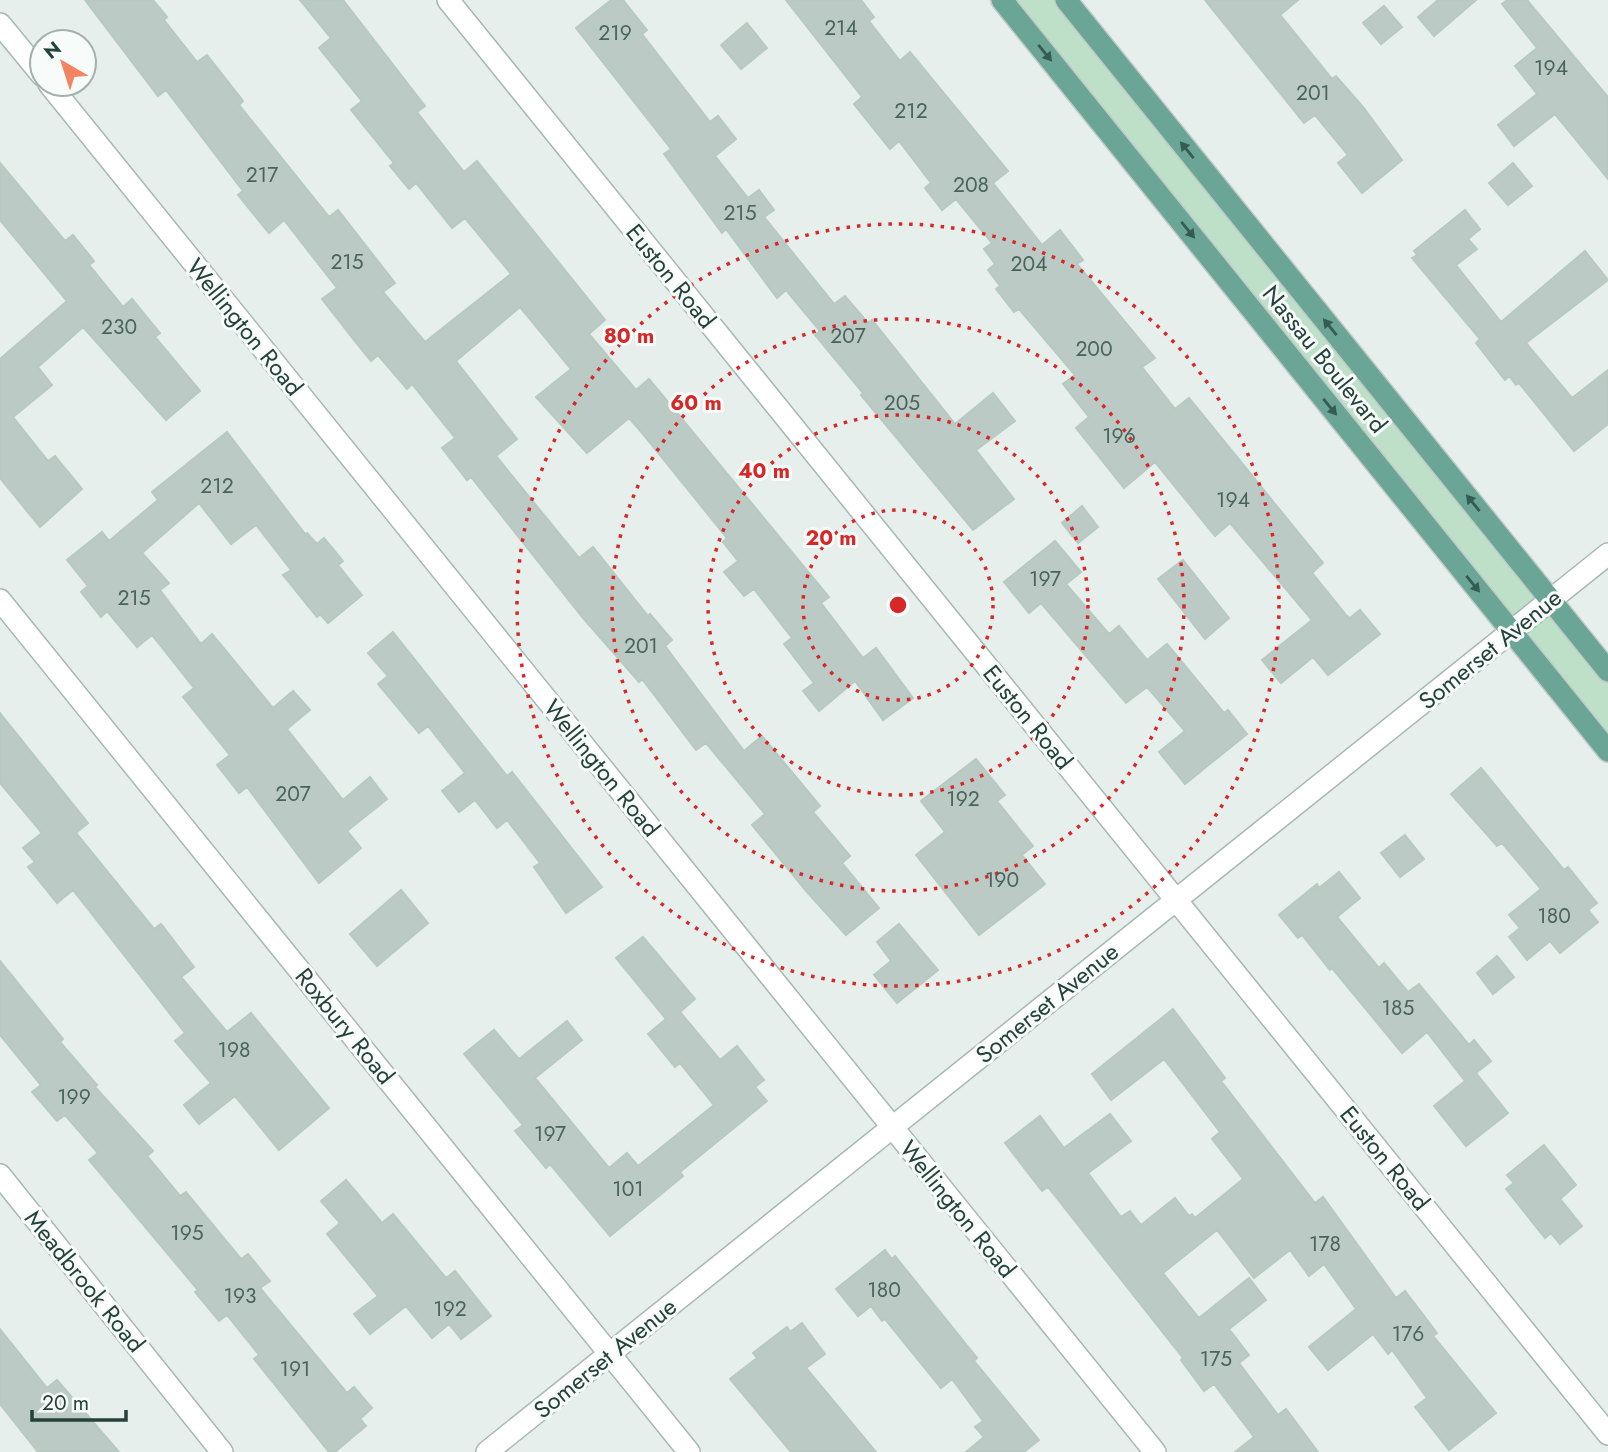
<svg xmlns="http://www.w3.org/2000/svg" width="1608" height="1452" viewBox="0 0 1608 1452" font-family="Jost,sans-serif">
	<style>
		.green { fill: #bfe0c8 }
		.building { fill: #bbcac4; stroke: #b8c9c2; stroke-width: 2 }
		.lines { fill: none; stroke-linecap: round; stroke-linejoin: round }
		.minor-casing { stroke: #a8b8b2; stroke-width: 24 }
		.major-casing { stroke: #c2cac8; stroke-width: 24 }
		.minor { stroke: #fff; stroke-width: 21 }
		.major { stroke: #6aa596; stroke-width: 21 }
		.oneway { fill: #365b51 }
		.ring { fill: none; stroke: #d62828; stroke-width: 3.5; stroke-dasharray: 3.5 7 }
		.labels { text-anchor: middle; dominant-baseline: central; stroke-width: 6; stroke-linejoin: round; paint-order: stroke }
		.number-label { font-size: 21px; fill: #4a645c }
		.street-label { font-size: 24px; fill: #24423a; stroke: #f7fbf9 }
		.centre { fill: #d62828; stroke: #f7fbf9; stroke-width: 3.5 }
		.ring-label { font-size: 21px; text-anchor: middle; font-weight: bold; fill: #d62828; stroke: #f7fbf9; stroke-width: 6; stroke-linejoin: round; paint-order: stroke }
	</style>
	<rect width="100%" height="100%" fill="#e6efeb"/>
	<path class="green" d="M1005,0H1066L1608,670V744Z"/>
	<path class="building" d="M85,0H153L167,17L164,20L197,62L207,55L243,101L239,105L329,217L338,210L395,283L383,292L425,342L511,274L465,218L452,228L416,183L409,189L390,166L394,163L351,110L362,101L319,48L331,38L300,0H343L425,106L417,112L464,172L477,161L605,320L589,334L636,390L649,379L829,597L821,603L863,658L876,648L913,698L883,720L855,681L819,711L803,691L814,683L784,644L792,638L754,589L744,596L724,572L738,561L723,542L727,538L643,434L629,418L587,453L536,397L571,369L520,307L456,361L517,439L496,456L579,558L593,547L648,616L650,614L672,640L665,646L744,751L762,736L820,806L813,812L850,856L842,863L879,908L846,935L807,892L752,825L765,814L706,743L696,750L642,679L639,682L583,618L471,477L467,480L442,448L455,438L412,384L407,389L378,355L371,361L354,340L322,299L337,288L284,220L269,233L238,195L243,191L166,90L158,96Z
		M611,0H623L647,30L642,34L710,122L718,116L736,139L715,156L748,198L759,190L774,210L764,217L834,304L845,296L868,323L872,320L955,424L993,393L1015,421L976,450L1014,499L973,530L861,395L863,393L815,335L820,331L786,290L777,298L726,229L722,233L664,154L671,149L576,28Z
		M786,0H861L874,17L869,21L900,61L910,52L1008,171L993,183L1042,245L1060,230L1083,260L1077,264L1155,358L1142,367L1175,409L1189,398L1323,563L1312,573L1346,615L1350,618L1360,610L1380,634L1328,675L1313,657L1281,683L1262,660L1312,620L1230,523L1215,536L1155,462L1124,488L1076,428L1089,417L1063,384L1075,375L1019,309L1014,312L996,289L1000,286L988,270L995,264L984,249L992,243L956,199L942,210L925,188L931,183L899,141L890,149L854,104L862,97Z
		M1205,0H1298L1280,15L1332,79L1336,76L1363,107L1402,160L1362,193L1338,163L1348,155L1315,115L1304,123Z
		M1438,0H1476L1434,36L1418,17Z
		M1507,0H1527L1608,97V179L1555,114L1514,146L1498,125L1537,94L1515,66L1537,48L1502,4Z
		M1384,6L1402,27L1381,44L1363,23Z
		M747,23L767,48L741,69L721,45Z
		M0,163L65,241L73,235L94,261L89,265L123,307L132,299L160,333L155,337L200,391L166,420L83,327L38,367L52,385L13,417L48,461L55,456L82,489L40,527L0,478V359L67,301L0,220Z
		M1513,163L1532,186L1508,205L1489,183Z
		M1465,210L1480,229L1468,239L1477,249L1456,265L1501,322L1585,251L1608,280L1526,343L1572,398L1608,370V424L1574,451L1519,383L1516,385L1509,376L1505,380L1476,343L1480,339L1412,258L1417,255L1414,251Z
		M227,432L305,534L307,533L317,544L324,538L343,561L338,565L362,595L328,623L320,614L317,617L283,575L291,570L256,525L231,544L199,503L142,553L169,583L160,590L201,644L212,634L273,708L293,691L310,710L287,729L343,800L370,777L387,799L347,831L361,848L319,883L247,787L239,793L217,765L230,755L183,697L194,688L152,635L137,647L107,611L101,617L81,592L88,586L67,560L102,532L109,541L158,500L152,492Z
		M1082,506L1098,527L1078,543L1062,523Z
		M1055,541L1081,572L1066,584L1109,634L1119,626L1147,660L1167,644L1224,713L1228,710L1247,734L1185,784L1159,752L1185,731L1147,687L1126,703L1041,603L1029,613L1004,582Z
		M1183,560L1229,618L1205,639L1158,579Z
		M393,632L507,776L512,772L602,887L566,913L534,867L540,863L507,820L497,828L475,800L459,812L442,791L465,773L428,726L419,733L378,684L388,676L368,653Z
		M0,713L88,823L76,833L154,929L161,924L194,967L181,977L227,1032L251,1013L329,1108L279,1150L235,1096L199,1124L184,1105L211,1083L175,1041L185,1033L73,890L57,903L28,867L35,862L23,848L42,833L0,783Z
		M976,759L1005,795L997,801L1033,846L1022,855L1045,884L979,935L916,855L945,832L921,801Z
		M1481,768L1564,870L1568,867L1597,903L1588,910L1598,922L1560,953L1550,941L1527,960L1509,937L1520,928L1509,915L1541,889L1502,843L1497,846L1451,794Z
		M1405,835L1424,859L1400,877L1381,853Z
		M1339,872L1360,898L1337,917L1379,968L1384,963L1408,992L1419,984L1469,1045L1474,1040L1491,1061L1476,1073L1508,1113L1466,1146L1434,1106L1465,1081L1427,1032L1402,1053L1332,968L1330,970L1302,935L1298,938L1279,915L1317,884L1319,888Z
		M401,890L428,923L377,966L350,934Z
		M899,924L938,970L897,1003L874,975L891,961L877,942Z
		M643,937L695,999L680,1012L720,1060L737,1046L764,1080L755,1087L767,1101L680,1172L683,1176L610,1236L550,1164L546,1168L515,1131L523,1125L464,1054L494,1030L519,1059L567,1021L582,1040L535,1078L609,1168L627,1153L638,1166L714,1105L680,1063L675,1067L648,1034L666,1019L616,958Z
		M1497,956L1514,977L1493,994L1477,973Z
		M0,961L63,1039L60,1042L97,1085L95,1087L153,1151L147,1156L180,1196L186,1192L241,1259L248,1254L270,1281L260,1288L347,1393L354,1387L372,1408L360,1419L366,1426L335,1452H329L254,1359L259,1355L227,1315L219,1321L195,1292L198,1290L89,1160L98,1153L65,1115L57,1121L32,1092L41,1085L0,1035Z
		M1173,1009L1225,1078L1221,1081L1315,1203L1323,1197L1396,1298L1405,1291L1437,1333L1433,1336L1496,1413L1449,1450L1415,1407L1427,1398L1392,1350L1388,1354L1373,1334L1328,1370L1309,1347L1356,1309L1324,1264L1309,1276L1290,1250L1254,1278L1217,1230L1163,1273L1199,1318L1249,1278L1266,1300L1229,1329L1249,1355L1239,1363L1278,1415L1286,1409L1318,1452H1235L1254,1437L1214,1384L1204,1391L1181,1360L1183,1358L1048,1187L1042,1191L1005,1143L1040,1116L1064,1148L1110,1114L1131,1141L1088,1173L1121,1217L1130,1211L1141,1225L1175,1198L1189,1216L1192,1214L1195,1218L1243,1179L1212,1139L1220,1132L1164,1059L1111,1100L1092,1074Z
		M1544,1145L1576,1185L1560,1199L1582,1226L1560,1244L1551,1233L1545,1238L1506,1189L1514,1183L1507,1175Z
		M346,1180L382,1223L393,1214L446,1278L455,1271L491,1316L461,1339L449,1324L432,1338L406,1306L370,1334L354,1314L378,1296L327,1234L340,1223L321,1201Z
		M885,1250L892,1259L895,1256L977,1358L974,1361L1039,1440L1024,1452H966L984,1437L975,1427L983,1421L952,1379L941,1388L885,1319L882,1321L871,1306L858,1316L836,1289Z
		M802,1323L825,1354L806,1368L876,1452H791L730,1379L757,1358L753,1353L787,1327L790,1332Z
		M0,1329L47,1388L57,1380L119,1452H38L0,1404Z"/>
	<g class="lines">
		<defs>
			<path id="minor" d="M448,0L1608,1434
				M0,24L42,75
				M49,84L1155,1452
				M0,600L689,1452
				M0,1175L222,1452
				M487,1452L1608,554"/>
			<path id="major" d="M1002,0L1608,751
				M1066,0L1608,671"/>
		</defs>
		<use href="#minor" class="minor-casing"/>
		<use href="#major" class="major-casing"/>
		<use href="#minor" class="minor"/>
		<use href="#major" class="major"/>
	</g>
	<defs><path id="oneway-solid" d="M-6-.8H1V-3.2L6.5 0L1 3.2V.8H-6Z" transform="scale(1.75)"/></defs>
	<g class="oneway">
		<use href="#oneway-solid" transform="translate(1045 53) rotate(51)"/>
		<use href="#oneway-solid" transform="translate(1187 150) rotate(-129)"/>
		<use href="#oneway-solid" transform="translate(1188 230) rotate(51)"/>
		<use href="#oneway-solid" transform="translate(1330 327) rotate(-129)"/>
		<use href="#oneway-solid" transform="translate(1330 407) rotate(51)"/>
		<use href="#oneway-solid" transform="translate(1473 503) rotate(-129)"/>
		<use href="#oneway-solid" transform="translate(1473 584) rotate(51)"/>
	</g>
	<g class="ring">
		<circle cx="898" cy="605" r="95"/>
		<circle cx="898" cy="605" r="190"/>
		<circle cx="898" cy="605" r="286"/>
		<circle cx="898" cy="605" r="381"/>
	</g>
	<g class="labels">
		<g class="number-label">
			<text x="841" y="28">214</text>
			<text x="615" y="33">219</text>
			<text x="1551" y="68">194</text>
			<text x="1313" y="93">201</text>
			<text x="911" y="111">212</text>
			<text x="262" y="175">217</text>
			<text x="971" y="185">208</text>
			<text x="740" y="213">215</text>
			<text x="347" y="262">215</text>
			<text x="1029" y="264">204</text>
			<text x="119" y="327">230</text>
			<text x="848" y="336">207</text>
			<text x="1094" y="349">200</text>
			<text x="902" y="403">205</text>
			<text x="1119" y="436">196</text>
			<text x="217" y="486">212</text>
			<text x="1233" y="500">194</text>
			<text x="1045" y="579">197</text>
			<text x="134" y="598">215</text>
			<text x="641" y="646">201</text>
			<text x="293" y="794">207</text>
			<text x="963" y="799">192</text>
			<text x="1002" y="880">190</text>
			<text x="1554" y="916">180</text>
			<text x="1398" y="1008">185</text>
			<text x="234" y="1050">198</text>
			<text x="74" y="1097">199</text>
			<text x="550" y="1134">197</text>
			<text x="628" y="1189">101</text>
			<text x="187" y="1233">195</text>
			<text x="1325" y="1244">178</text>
			<text x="884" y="1290">180</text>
			<text x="240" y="1296">193</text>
			<text x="450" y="1309">192</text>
			<text x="1408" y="1334">176</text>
			<text x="1216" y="1359">175</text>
			<text x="295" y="1369">191</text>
		</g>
		<g class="street-label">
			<text transform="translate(671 276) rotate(51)">Euston Road</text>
			<text transform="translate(245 327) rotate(51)">Wellington Road</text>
			<text transform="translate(1325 359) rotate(51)">Nassau Boulevard</text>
			<text transform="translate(1490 649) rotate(-39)">Somerset Avenue</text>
			<text transform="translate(1028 717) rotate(51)">Euston Road</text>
			<text transform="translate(602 768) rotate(51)">Wellington Road</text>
			<text transform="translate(1047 1003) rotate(-39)">Somerset Avenue</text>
			<text transform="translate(345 1026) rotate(51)">Roxbury Road</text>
			<text transform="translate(1385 1158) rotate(51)">Euston Road</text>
			<text transform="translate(958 1209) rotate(51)">Wellington Road</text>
			<text transform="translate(85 1281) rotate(51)">Meadbrook Road</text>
			<text transform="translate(605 1358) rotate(-39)">Somerset Avenue</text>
		</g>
	</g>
	<circle cx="898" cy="605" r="10" class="centre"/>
	<g class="ring-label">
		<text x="629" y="343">80 m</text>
		<text x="696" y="410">60 m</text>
		<text x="764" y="478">40 m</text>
		<text x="831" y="545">20 m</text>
	</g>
	<g transform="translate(63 63) rotate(321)"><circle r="33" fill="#f7fbf9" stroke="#a3b1ad" stroke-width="2"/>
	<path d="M0-5L12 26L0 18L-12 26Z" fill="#f4845f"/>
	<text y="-10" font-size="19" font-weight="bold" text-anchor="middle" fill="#24423a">N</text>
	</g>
	<path d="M32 1410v10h94v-10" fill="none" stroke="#24423a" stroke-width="3.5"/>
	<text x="42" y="1410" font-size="21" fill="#24423a" stroke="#f7fbf9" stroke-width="5" paint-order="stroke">20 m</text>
</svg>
